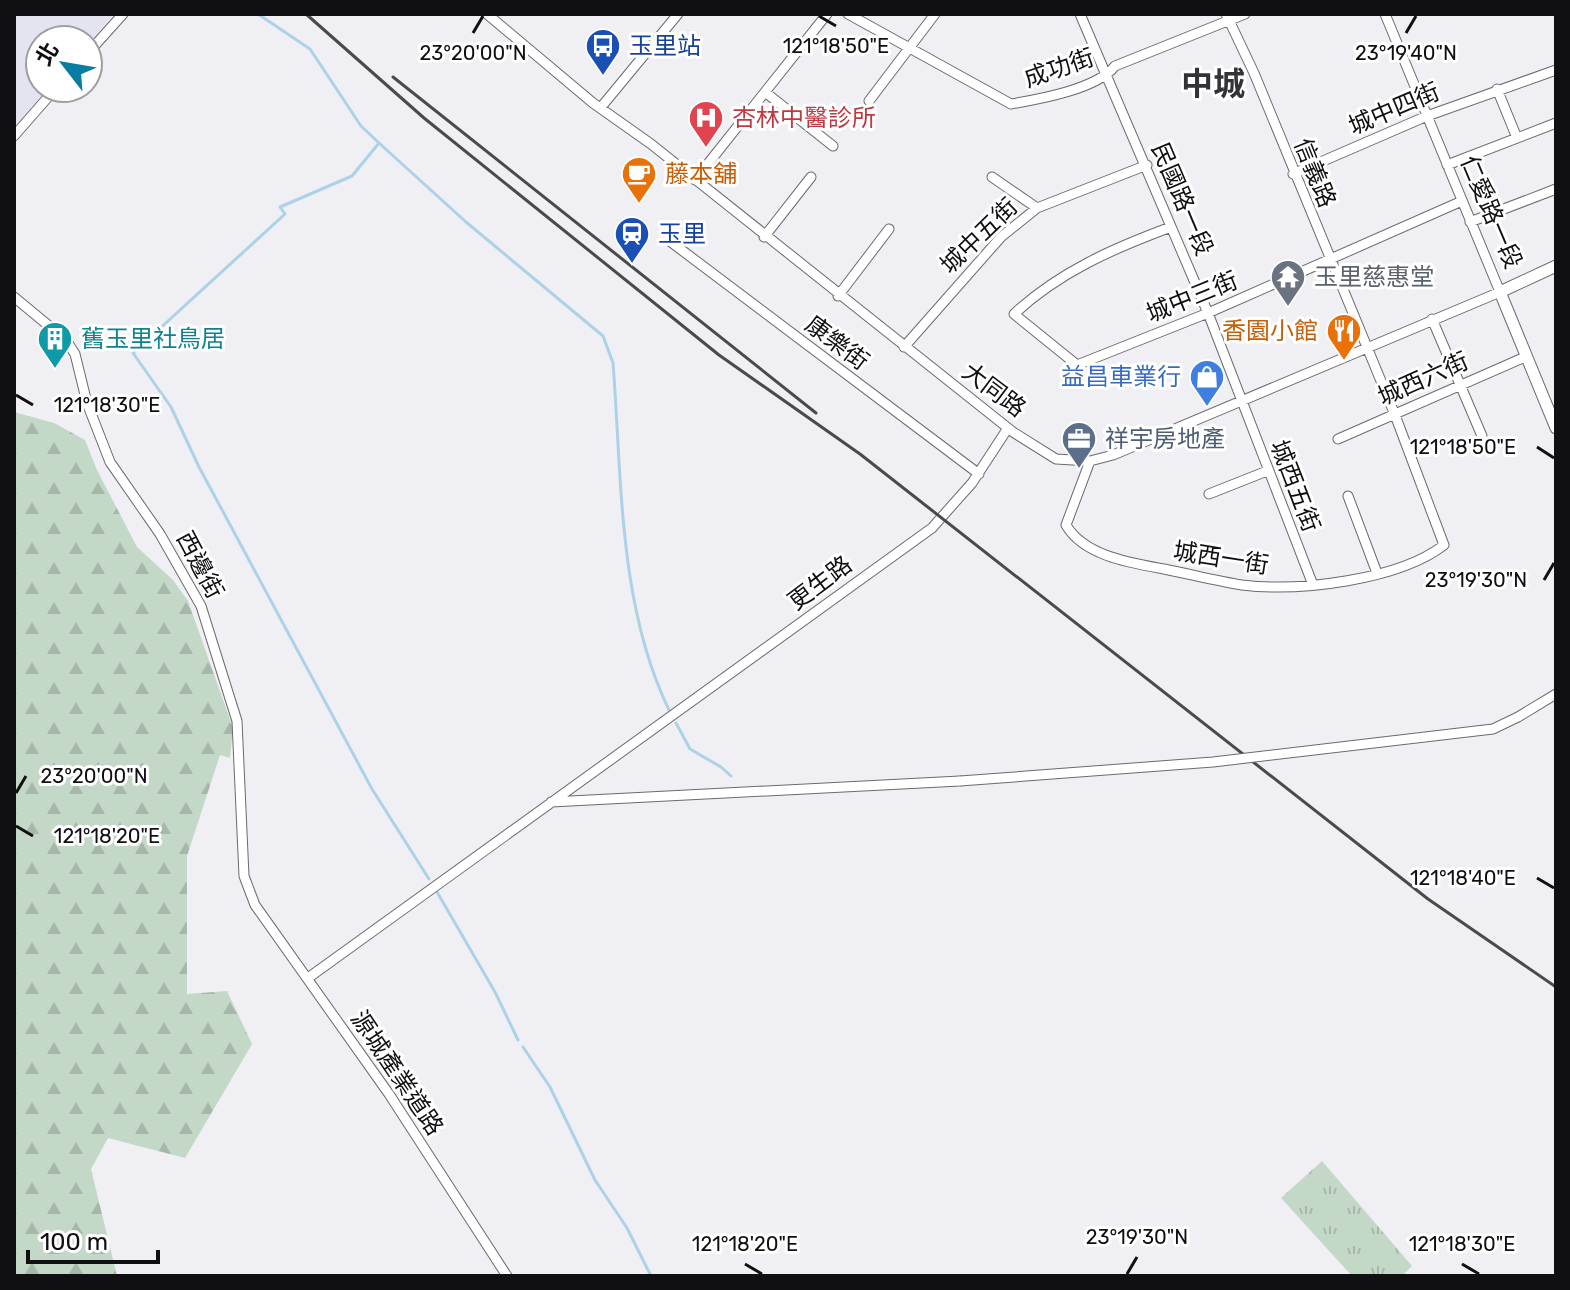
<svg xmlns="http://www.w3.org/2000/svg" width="1570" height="1290" viewBox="0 0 1570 1290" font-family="Rubik,'Noto Sans TC',sans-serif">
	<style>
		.built { fill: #e3e4f0 }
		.grass { fill: url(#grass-tufts) }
		.forest { fill: url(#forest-firs) }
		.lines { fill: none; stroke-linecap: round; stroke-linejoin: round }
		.stream { stroke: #add2e8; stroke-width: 3 }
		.minor-casing { stroke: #6a6a6f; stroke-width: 11 }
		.major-casing { stroke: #6a6a6f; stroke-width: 13 }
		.minor { stroke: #fff; stroke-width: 9 }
		.major { stroke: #fff; stroke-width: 11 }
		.rail { stroke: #4a4a4c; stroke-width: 3 }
		.minor-bridge-casing { stroke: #6a6a6f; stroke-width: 11; stroke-linecap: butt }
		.minor-bridge { stroke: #fff; stroke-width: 9 }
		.ticks { fill: none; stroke: #101012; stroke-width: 3 }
		.labels { text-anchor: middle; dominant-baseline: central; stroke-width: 6; stroke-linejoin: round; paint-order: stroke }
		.transit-label { font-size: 24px; fill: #164399; stroke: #fff; text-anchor: start }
		.street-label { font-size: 24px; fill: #101012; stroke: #fff }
		.health-label { font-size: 24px; fill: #be3a42; stroke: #fff; text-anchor: start }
		.food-label { font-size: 24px; fill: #c56008; stroke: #fff; text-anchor: start }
		.worship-label { font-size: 24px; fill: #5b616d; stroke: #fff; text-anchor: start }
		.culture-label { font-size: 24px; fill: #0d838f; stroke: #fff; text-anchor: start }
		.shop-label { font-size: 24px; fill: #366cbe; stroke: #fff; text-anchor: end }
		.service-label { font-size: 24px; fill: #4e5e75; stroke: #fff; text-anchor: start }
		.district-label { font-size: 32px; font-weight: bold; fill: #323336; stroke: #fff }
		.ticks-label { font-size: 20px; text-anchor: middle; fill: #101012; stroke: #fff; stroke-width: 6; stroke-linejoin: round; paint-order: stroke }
	</style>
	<defs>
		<pattern id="grass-tufts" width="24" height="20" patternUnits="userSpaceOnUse" patternTransform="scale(2)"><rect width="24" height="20" fill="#c3d8c7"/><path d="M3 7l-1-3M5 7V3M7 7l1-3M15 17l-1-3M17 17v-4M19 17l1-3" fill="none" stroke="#a6b8aa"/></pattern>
		<pattern id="forest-firs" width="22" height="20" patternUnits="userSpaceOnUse" patternTransform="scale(2)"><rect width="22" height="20" fill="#c3d8c7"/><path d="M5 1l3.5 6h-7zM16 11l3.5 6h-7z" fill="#a6b8aa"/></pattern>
	</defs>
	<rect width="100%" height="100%" fill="#efeff4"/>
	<path class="built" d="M14,14H114L88,44V40H40V88H50L14,129Z"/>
	<path class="grass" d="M1322,1161L1412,1266L1402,1276H1352L1281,1198Z"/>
	<path class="forest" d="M14,412L54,423L85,440L97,470L137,547L173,580L188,601L233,728L230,758L220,755L187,856V994L227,991L252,1044L185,1158L108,1138L91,1169L117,1276H14Z"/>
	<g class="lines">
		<path class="stream" d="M258,14L310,49L361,126L379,143L352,176L280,207L285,214L133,353L171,407L199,467L372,789L429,879
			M379,143L466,222L603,336L613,363C622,478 618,605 669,710
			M676,723L690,749L721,767L731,776
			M437,892L495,992L518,1040
			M523,1047L550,1087L595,1180L627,1228L651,1276"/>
		<defs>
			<path id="minor" d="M487,14L593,103L651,144L1013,432L1056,459L1090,461L1113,455L1500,292L1385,14
				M848,14L1011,104C1040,99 1097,89 1115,66L1245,14
				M1080,14L1208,313L1313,585
				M88,53L123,14
				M1497,89L1517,138
				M765,92L833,146
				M869,101L935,14
				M602,106L678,14
				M14,136L56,88
				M1447,165L1556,123
				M1293,174L1427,116L1556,70
				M992,177L1037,208
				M695,180L827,14
				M1470,222L1556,189
				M1171,227C1114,248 1059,272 1014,314L1077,365L1208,313L1462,201
				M764,237L811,177
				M671,242L979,474
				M838,296L889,229
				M14,297L66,340L75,354L87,403L110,462L160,534L201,606L237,721L244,876L255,905L389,1094L507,1276
				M1432,319L1482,436
				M904,347L1001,237L1037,208L1147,165
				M1338,439L1525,357
				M1090,461L1066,525C1084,556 1131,563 1164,569C1190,574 1216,581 1242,585C1299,592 1399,580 1444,545L1395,415L1254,73L1226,14
				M1209,494L1267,471
				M1348,496L1377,573
				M1518,717L1556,694
				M551,802L960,781
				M308,978L932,528L972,483L1008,428"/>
			<path id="major" d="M1556,266L1500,292L1556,428"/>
		</defs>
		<use href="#minor" class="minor-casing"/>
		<use href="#major" class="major-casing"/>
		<use href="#minor" class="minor"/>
		<use href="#major" class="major"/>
		<path class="rail" d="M306,14L424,118L719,355L860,454L1428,899L1556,987
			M393,77L816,413"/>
		<defs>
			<path id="minor-bridge" d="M960,781L1213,762L1493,729L1518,717"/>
		</defs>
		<use href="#minor-bridge" class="minor-bridge-casing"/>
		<use href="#minor-bridge" class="minor-bridge"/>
	</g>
	<path class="ticks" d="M819,16L836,26M473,33L483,16M1406,33L1416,16M16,395L33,405M1537,447L1554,458M1544,580L1554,563M16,793L26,776M16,826L33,836M1537,878L1554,888M745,1264L762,1274M1462,1264L1479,1274M1127,1274L1137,1257"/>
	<defs>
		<symbol id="bus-pin" viewBox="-11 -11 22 30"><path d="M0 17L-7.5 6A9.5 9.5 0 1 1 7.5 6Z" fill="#1a4fb4" stroke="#fff"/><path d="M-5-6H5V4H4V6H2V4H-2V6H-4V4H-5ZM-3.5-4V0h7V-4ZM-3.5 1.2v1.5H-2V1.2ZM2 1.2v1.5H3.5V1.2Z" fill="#fff"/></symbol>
		<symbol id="hospital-pin" viewBox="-11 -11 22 30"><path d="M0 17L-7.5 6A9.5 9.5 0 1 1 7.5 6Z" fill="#e0444e" stroke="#fff"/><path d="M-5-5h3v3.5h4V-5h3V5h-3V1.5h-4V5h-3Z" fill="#fff"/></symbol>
		<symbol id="cafe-pin" viewBox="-11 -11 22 30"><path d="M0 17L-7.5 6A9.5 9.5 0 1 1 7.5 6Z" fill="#e8710a" stroke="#fff"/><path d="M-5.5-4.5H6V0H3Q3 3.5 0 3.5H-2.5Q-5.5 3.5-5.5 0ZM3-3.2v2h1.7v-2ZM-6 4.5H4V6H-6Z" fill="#fff"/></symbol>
		<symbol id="station-pin" viewBox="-11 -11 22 30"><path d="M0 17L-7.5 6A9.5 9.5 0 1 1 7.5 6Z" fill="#1a4fb4" stroke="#fff"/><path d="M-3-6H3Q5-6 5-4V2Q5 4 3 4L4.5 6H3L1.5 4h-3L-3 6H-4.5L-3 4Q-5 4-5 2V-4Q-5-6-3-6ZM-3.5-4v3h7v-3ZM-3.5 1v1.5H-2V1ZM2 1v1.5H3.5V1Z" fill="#fff"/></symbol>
		<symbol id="temple-pin" viewBox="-11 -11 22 30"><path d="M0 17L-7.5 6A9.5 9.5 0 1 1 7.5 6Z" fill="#6b7280" stroke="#fff"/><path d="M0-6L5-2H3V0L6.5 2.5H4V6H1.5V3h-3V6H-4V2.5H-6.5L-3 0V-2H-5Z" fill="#fff"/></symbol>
		<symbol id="restaurant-pin" viewBox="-11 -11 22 30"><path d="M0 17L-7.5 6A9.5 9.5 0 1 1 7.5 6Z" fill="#e8710a" stroke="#fff"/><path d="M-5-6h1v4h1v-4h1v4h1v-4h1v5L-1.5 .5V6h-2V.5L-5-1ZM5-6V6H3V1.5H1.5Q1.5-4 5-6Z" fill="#fff"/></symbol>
		<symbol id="building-pin" viewBox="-11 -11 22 30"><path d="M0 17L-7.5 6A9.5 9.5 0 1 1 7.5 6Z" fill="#0f9aa8" stroke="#fff"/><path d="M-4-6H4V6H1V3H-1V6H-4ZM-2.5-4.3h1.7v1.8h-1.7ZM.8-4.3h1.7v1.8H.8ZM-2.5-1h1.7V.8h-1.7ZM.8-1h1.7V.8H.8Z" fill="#fff"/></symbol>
		<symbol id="shop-pin" viewBox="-11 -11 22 30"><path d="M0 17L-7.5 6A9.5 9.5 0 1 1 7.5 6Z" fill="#3f7fe0" stroke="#fff"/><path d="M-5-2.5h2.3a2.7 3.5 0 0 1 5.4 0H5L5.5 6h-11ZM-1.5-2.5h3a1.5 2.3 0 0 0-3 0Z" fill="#fff"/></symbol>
		<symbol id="office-pin" viewBox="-11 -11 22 30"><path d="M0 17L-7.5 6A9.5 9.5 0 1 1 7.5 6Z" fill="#5c6f8a" stroke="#fff"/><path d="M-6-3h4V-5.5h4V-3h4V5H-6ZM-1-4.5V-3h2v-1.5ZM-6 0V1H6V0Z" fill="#fff"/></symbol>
	</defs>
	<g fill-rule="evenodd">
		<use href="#bus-pin" x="583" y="26" width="40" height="54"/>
		<use href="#hospital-pin" x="686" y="98" width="40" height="54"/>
		<use href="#cafe-pin" x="619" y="154" width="40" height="54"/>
		<use href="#station-pin" x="612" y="214" width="40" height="54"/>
		<use href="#temple-pin" x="1268" y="257" width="40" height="54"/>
		<use href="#restaurant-pin" x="1324" y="311" width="40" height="54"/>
		<use href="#building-pin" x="35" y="319" width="40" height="54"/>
		<use href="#shop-pin" x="1187" y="357" width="40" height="54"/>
		<use href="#office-pin" x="1059" y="419" width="40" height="54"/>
	</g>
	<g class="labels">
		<g class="transit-label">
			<text x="629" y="46">玉里站</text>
			<text x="658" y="234">玉里</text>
		</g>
		<g class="street-label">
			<text transform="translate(1059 68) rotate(-19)">成功街</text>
			<text transform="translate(1394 109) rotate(-23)">城中四街</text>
			<text transform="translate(1315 173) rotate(68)">信義路</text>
			<text transform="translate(1182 199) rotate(67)">民國路一段</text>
			<text transform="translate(1491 212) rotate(67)">仁愛路一段</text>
			<text transform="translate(979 236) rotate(-44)">城中五街</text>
			<text transform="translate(1192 297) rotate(-22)">城中三街</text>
			<text transform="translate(837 343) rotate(37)">康樂街</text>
			<text transform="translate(1423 379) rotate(-24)">城西六街</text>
			<text transform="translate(994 390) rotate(37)">大同路</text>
			<text transform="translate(1295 486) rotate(69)">城西五街</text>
			<text transform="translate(1221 558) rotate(9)">城西一街</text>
			<text transform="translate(200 565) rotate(62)">西邊街</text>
			<text transform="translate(820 583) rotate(-37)">更生路</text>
			<text transform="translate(397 1073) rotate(56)">源城產業道路</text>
		</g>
		<g class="health-label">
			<text x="732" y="118">杏林中醫診所</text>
		</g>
		<g class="food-label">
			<text x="665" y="174">藤本舖</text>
			<text x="1318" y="331" text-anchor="end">香園小館</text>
		</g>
		<g class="worship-label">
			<text x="1314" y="277">玉里慈惠堂</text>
		</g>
		<g class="culture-label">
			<text x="81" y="339">舊玉里社鳥居</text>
		</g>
		<g class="shop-label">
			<text x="1181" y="377">益昌車業行</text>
		</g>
		<g class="service-label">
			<text x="1105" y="439">祥宇房地產</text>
		</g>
		<g class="district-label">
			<text x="1213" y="84">中城</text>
		</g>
	</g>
	<g class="ticks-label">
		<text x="836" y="53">121°18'50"E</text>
		<text x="473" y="60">23°20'00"N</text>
		<text x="1406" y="60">23°19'40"N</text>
		<text x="107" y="412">121°18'30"E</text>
		<text x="1463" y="454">121°18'50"E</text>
		<text x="1476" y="587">23°19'30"N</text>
		<text x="94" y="783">23°20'00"N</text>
		<text x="107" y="843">121°18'20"E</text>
		<text x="1463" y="885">121°18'40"E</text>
		<text x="1137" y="1244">23°19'30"N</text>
		<text x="745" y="1251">121°18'20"E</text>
		<text x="1462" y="1251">121°18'30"E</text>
	</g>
	<rect width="1570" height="1290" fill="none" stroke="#101012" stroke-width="32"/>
	<g transform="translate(64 64) rotate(301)"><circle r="38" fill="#ffffff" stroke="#9f9fa0" stroke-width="2"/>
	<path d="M0-6L14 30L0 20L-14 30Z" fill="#077da4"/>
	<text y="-12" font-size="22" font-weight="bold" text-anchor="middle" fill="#101012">北</text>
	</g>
	<path d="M28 1250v12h130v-12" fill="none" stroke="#101012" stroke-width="4"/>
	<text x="40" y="1250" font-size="24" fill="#101012" stroke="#ffffff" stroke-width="6" paint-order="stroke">100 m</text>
</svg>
